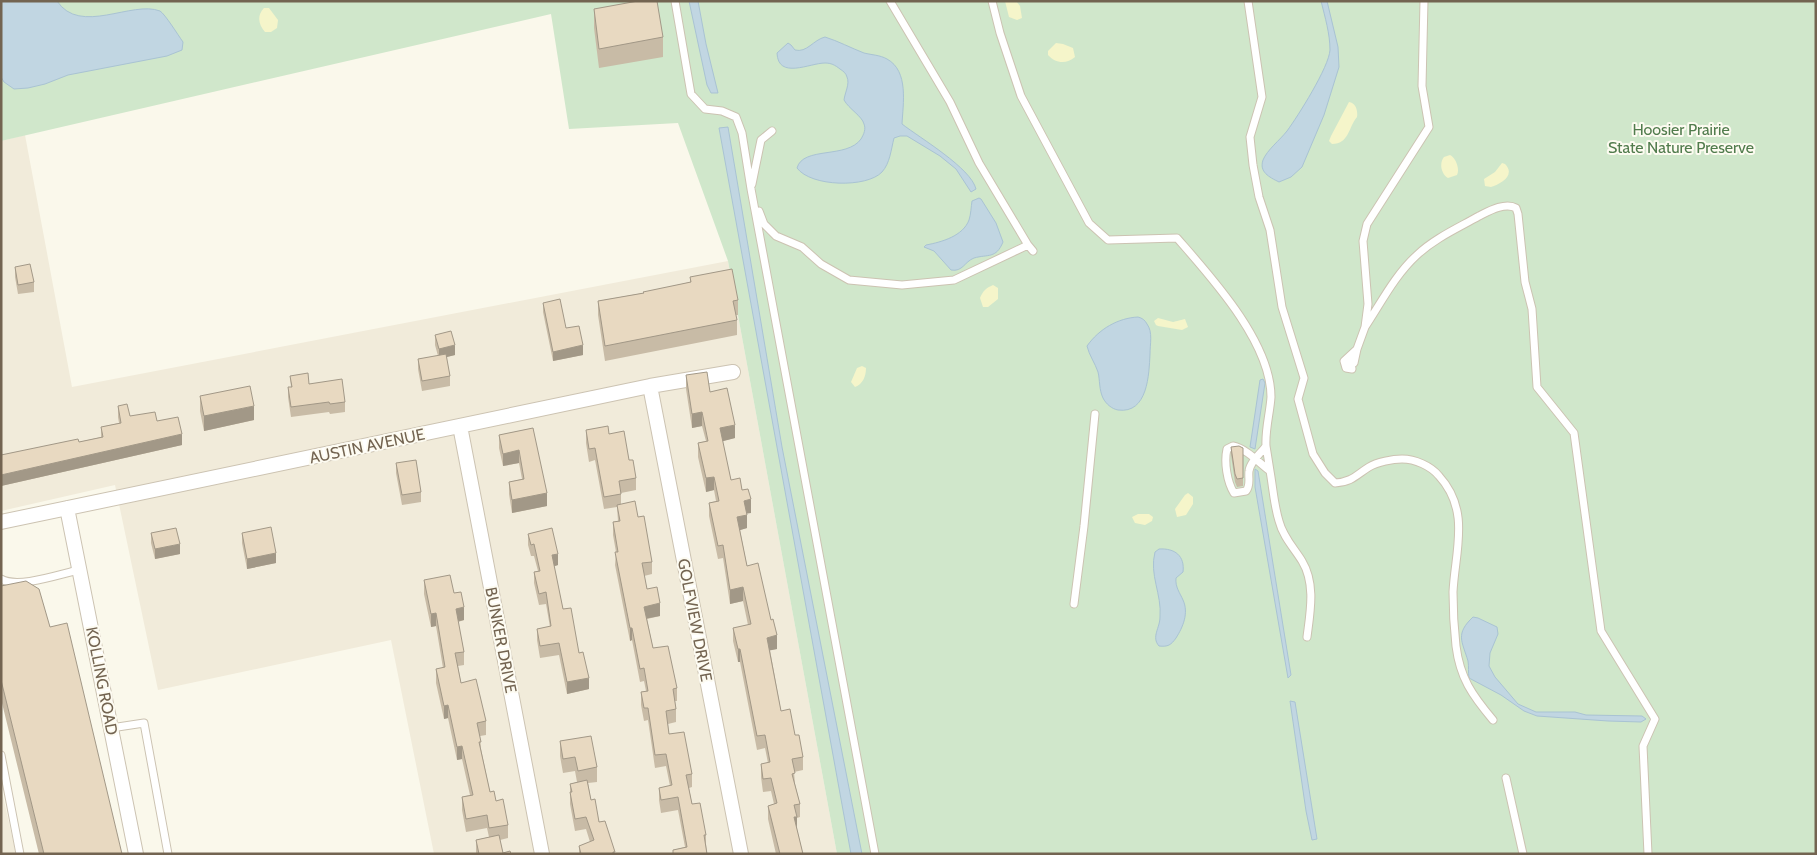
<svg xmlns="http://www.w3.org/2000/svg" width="1817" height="855" viewBox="0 0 1817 855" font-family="Cabin,sans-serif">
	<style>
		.residential { fill: #f1ebda }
		.green { fill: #d0e7cb }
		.sand { fill: #f5f5ca }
		.water { fill: #c1d6e2; stroke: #a9c3d3 }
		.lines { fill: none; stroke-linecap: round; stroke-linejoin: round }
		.lane-casing { stroke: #ccc3b2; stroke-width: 9 }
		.street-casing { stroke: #ccc3b2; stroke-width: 16 }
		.lane { stroke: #fff; stroke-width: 7 }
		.street { stroke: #fff; stroke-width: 14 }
		.wall { fill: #c8bba6 }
		.shaded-wall { fill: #a29887 }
		.building { fill: #e8d9c1; stroke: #a29887 }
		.labels { text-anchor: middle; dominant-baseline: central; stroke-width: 4; stroke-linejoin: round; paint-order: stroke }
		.park-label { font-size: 16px; fill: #517c4d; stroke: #fdfbf1 }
		.street-label { font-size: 16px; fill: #736451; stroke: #fdfbf1 }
	</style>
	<rect width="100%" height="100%" fill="#faf8eb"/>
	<path class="residential" d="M25,135L72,387L728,261L837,854H434L391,640L158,690L115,485L1,511V141Z
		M1,787L16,854H1Z"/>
	<path class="green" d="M1,1H1816V854H837L728,261L678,123L569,129L551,14L1,141Z"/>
	<path class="sand" d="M1005,1H1016L1020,6L1022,18L1017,20L1009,17Z
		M264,8H269L278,20L277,28L271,32H265C258,24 257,15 264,8Z
		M1056,43L1063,44L1073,48L1075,57C1066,65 1055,63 1048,55V51Z
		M1349,102C1356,103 1358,111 1357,117C1348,128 1349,144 1332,144L1329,141L1331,136Z
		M1450,155C1456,158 1460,169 1457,175L1448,178C1441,174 1439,163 1444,157Z
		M1502,163L1505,164C1516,175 1501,184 1491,187L1485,186L1484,179L1495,172Z
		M993,285L998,288V299L988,307H983L980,298C983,291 986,288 993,285Z
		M1158,318L1173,322L1185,319L1188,327L1182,330L1158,326L1156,325L1154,321Z
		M862,366L866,368C866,376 863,384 855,387L851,382L857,368Z
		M1188,493L1193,497V504L1186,515L1177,517L1175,509L1185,495Z
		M1138,514H1149L1153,517L1152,521L1145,525L1135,523L1132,517Z"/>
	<path class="water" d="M1,1H57C80,36 132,0 160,11C165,14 178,35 183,42L182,50L167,56L68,75L45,84L28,88L14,89L4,82L1,77Z
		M689,1H698L706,44L718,93H711L707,85Z
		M1321,1H1327L1338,47L1339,67L1324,115L1302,167L1291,177L1279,182C1269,177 1259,172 1263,160C1267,150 1280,140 1287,131C1298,116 1329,67 1330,50C1330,34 1325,17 1321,1Z
		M825,37C838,41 851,48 864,53C872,55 880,55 887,59C909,71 903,104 902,124C920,138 971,168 976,189L971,192L956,169L940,156L907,136H900L894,138C891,150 890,163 882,172C867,188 811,187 797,168C803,146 847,159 861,139C864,134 866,129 864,124C862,116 849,109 844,100C845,92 850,84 847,77C846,73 843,71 840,69C835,65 831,63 825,63C810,63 778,80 777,53L788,43L791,45L795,50C807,53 813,40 825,37Z
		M728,127L782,447L862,854H851L719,128Z
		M979,198L981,199L996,223L1003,242C996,259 988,254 974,258C964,262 963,272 951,270L934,251L924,247L926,245C942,242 963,236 969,220C971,214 971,207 972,201Z
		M1138,317C1142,318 1145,320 1147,324C1153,332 1150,344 1150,354C1149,374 1148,414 1118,410C1112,409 1106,404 1103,398C1099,390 1100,380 1098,372C1095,363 1089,355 1087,346C1099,329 1118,318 1138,317Z
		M1263,379L1265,383L1255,449L1250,447L1260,380Z
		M1255,469L1258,471L1291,675L1288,678L1255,487Z
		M1159,549C1175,548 1185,556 1183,572L1176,578C1175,587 1180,593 1183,600C1189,613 1183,627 1176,638C1171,645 1168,647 1159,646C1151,637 1160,628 1160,617C1162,594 1149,575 1155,552Z
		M1473,617L1478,618L1497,627L1498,634L1490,653L1489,666L1495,677L1518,704L1536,712H1575L1586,715L1642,716L1646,719L1641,722L1608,721L1537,716L1524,711L1501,695L1469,678C1468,672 1469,667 1468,661C1462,641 1455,634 1473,617Z
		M1290,701L1295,702L1317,839L1312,840L1306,811Z"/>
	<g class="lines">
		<defs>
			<path id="lane" d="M675,1L691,94L705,109L722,111L736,117L742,133L751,189L875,854
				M890,1L950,102L979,163L1028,245
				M992,1L1000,33L1021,96L1089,223L1108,240L1177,238C1211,277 1271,342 1271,397C1270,413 1265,429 1266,446
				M1248,1L1262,97L1250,137L1253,165L1259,197L1270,230L1282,307L1304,378L1298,399L1313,454L1325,473L1335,483C1352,482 1356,475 1369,467C1377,462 1393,459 1402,459C1415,459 1431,466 1439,476C1471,511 1455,551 1453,592C1453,610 1454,628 1456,646C1460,678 1472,695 1493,720
				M752,184L761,140L772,131
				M759,211L764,224L776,236L802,247L821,264L849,280L902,285L954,280L1028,245L1033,251
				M1365,327C1381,303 1395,275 1417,255C1435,238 1458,228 1479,216C1489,211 1505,202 1516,208L1518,214L1525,282L1532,309L1537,387L1574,433L1601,631L1655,719L1643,746L1648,854
				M1357,349L1344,361L1346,368L1352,369L1351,362L1354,363L1357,349L1365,327L1368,304L1363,241L1367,224L1429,127L1422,86L1424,1
				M1270,471L1266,446C1261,453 1250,462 1249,471C1248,478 1251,485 1246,491L1234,493C1227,482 1224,462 1227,449L1233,446C1247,449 1259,463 1270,471C1273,488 1274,505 1279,521C1283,537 1294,548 1302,561C1316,584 1310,613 1307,637
				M1,579C18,589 60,574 79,570
				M1074,604L1084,526L1095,414
				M111,728L144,723L168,854
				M1,755L20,854
				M1506,778L1523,854"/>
			<path id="street" d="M650,386L741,854
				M460,426L542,854
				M67,508L136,854
				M1,522L650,386L733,372"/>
		</defs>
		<use href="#lane" class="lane-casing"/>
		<use href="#street" class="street-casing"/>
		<use href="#lane" class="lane"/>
		<use href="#street" class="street"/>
	</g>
	<path class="wall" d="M594,9L663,37V57L599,68L594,28Z
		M15,267L34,282V292L18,294L15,277Z
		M690,277L738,300V315H736L737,320V335L605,361L598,315V301L643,293L690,282Z
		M543,303L566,328L583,355L553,361L543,312Z
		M435,335L455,355L446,357L450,376V386L422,391L418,369V359L438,356L435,345Z
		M686,375L710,392L735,438L722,441L731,480L742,490L751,513H747V528L740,530L747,566L777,649L770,650L781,711L795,735L803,757V770L794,772L795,784L800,804V817L797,818V829L803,854H776L768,819V806L774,804L771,791L763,792L761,777V764L768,763L765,748L757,750L740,662H738L733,641V628L748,625L743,601L730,604L723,558L718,559L709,516V503L716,501L714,490L706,492L698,457V443L706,441L702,426L692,428L686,389Z
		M290,376L309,384L345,402V412L330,414L329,412L291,417L288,397V387H291Z
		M200,396L254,420L204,431L200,411Z
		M118,406L130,416L157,421L182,445L1,486V455L79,442L101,437V427L119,423L118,417Z
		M533,428L547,506L512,513L509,494V482L522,479L519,463L503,466L499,448V435Z
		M586,430L609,434L629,460L636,478V490L621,493V504L638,517L652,562V574L644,576L647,589L660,616L647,619L653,648L677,688V701H675L676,709V722L668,724L669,734L692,774V787L689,788L692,804L706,835V844L707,854H673V850L685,847L678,810L661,813L659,800V788L670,786L666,766L655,768L648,720L644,721L641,705V692L646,691L644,681L640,682L632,640L630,641L615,565L616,552L613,535V522L618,521L617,507L604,509L595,460L589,462L586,443Z
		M1231,447L1243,448V486L1237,487L1235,482L1231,455Z
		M396,463L421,492V502L402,505L396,473Z
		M151,533L180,554L155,559L151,543Z
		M242,533L276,563L247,569L242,543Z
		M528,534L558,565L554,566L563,609L579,653L589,689L567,694L559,655L540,658L537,640V629L550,627L546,604L539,605L534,583V572L538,571L534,556H531L528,545Z
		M424,580L454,593L464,620L458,622L464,652V665L458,666L461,683L486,721V735L480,736L481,749L490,792L496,801L508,825V838L500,840L503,853L511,854H476V840L489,837L487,828L466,832L462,810V797L470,795L462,759L457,760L448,718L444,719L436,683V669L443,668L436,626L431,627L424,594Z
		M1,586L50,627L122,854H39L1,699Z
		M560,741L597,767V782L588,783L591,800L599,822L615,854H579V846L590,842L586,829L575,831L570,804V784L577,782L575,771L563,773L560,756Z"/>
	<path class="shaded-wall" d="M455,345V355L439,359V349Z
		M583,345V355L553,361V352Z
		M254,406V420L204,431V416Z
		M702,412V426L692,428V414Z
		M735,425V438L720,442V428Z
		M182,434V445L1,486V475Z
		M519,450V463L503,466V454Z
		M714,477V490L706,492V478Z
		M547,493V506L512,513V500Z
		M751,499V513L744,514V501Z
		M747,515V528L737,531V517Z
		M180,544V554L155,559V549Z
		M276,553V563L247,569V559Z
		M558,554V565L552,567V555Z
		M743,587V601L730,604V590Z
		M660,603V616L644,619V607Z
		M464,607V620L456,622V609Z
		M436,613V626L431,627V614Z
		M630,628H632V640L630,641Z
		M777,635V649L767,651V638Z
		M738,649H740V662H738Z
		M589,678V689L567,694V682Z
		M448,705V718L444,719V706Z
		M462,746V759L457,760V747Z
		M794,817H797V830Z"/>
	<path class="building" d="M638,1H657L663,37L599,49L594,9Z
		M30,264L34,282L18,285L15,267Z
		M732,269L738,300L733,301L737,320L605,346L598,301L644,293L643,292L691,282L690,277Z
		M560,299L566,328L579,326L583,345L553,352L543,303Z
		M451,331L455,345L439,349L435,335Z
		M446,354L450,376L422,381L418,359Z
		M707,372L710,392L727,388L735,425L720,428L731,480L740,478L742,490L748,489L751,499L744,501L747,515L737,517L747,566L758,563L771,620L773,619L777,635L767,638L781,711L790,709L795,735H799L803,757L792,759L795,773L792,774L800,804L794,805L797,817H794L803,854H780L768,806L777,803L771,778L763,779L761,764L770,762L765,735L757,736L740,649H738L733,628L751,624L743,587L730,590L723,545L718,546L709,503L719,501L714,477L706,478L698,443L708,441L702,412L692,414L686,375Z
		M308,373L309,384L342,379L345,402L330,404L329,402L291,407L288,387H292L290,376Z
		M250,386L254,406L204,416L200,396Z
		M127,404L130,416L155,412L157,421L178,417L182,434L1,475V455L78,439L79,442L103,437L101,427L121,423L118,406Z
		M608,426L609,434L624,431L629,460H633L636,478L619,481L621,494L604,497L595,448L589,449L586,430Z
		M533,428L547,493L512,500L509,482L524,479L519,450L503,454L499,435Z
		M1239,446L1243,448V478L1237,479L1235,474L1231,447Z
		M416,460L421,492L402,495L396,463Z
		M635,501L638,517L644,516L652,562L642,563L647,589L657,587L660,603L644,607L653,648L668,646L677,688L673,689L676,709L666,711L669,734L684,732L692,774L686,775L692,804L700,803L706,835H704L707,854H673V850L687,847L678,797L661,800L659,788L672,785L666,754L655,755L648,708H644L641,692L648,691L644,668L640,669L632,628H630L615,552H618L613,522L620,521L617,505Z
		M271,527L276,553L247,559L242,533Z
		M176,528L180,544L155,549L151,533Z
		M552,528L558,554L552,555L563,609L571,608L579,653L583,652L589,678L567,682L559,643L540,646L537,629L551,626L546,592L539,594L534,572L540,571L534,544L531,545L528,534Z
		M450,575L454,593L461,592L464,607L456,609L464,652L455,653L461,683L476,679L486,721L477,723L481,742H479L490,792L494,791L496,801L503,799L508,825L489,828L487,815L466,819L462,797L473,795L462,746L457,747L448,705L444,706L436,669L445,667L436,613L431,614L424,580Z
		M26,581L39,589L50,627L67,623L122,854H44L1,680V586Z
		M591,736L597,767L578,771L575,757L563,759L560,741Z
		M587,780L591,800L595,799L599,822L605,821L615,852H613V854H581L579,846L594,840L586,817L575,819L570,792H572L570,784Z
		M499,835L503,853L510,851L511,854H479L476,840Z"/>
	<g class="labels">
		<g class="park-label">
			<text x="1681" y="129">Hoosier Prairie<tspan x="1681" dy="18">State Nature Preserve</tspan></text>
		</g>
		<g class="street-label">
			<text transform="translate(367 446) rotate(-12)">AUSTIN AVENUE</text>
			<text transform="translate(695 620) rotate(79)">GOLFVIEW DRIVE</text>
			<text transform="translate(501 640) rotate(79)">BUNKER DRIVE</text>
			<text transform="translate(102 681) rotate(79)">KOLLING ROAD</text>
		</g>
	</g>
	<rect width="1817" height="855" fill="none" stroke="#736451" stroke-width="5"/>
</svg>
